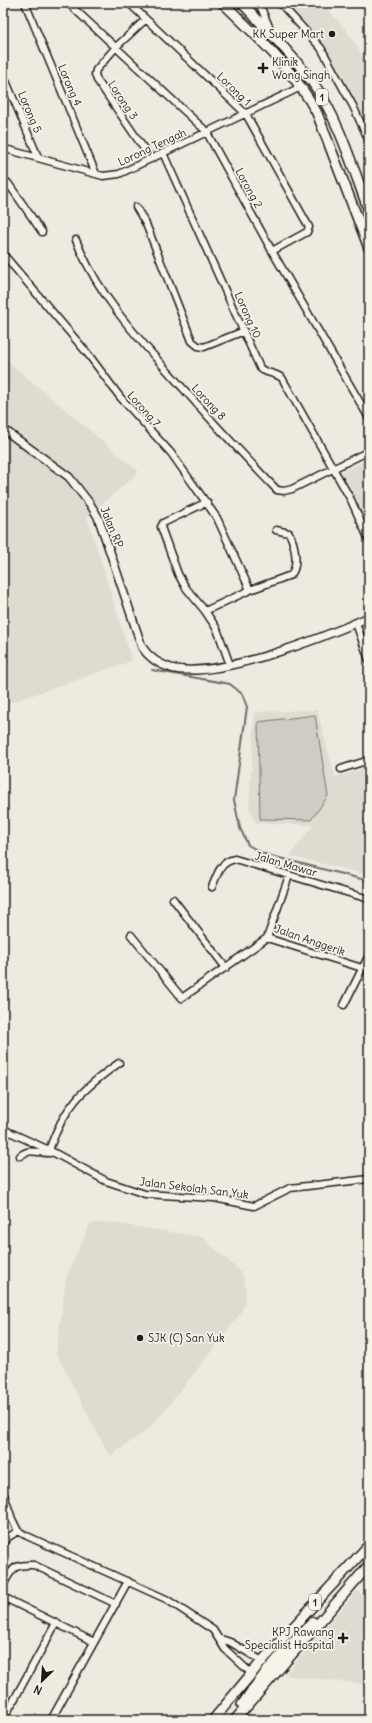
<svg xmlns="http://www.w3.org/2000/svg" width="372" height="1723" viewBox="0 0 372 1723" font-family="Delius,sans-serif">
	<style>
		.built { fill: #dedbd1 }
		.green { fill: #cfccc3; stroke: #767470 }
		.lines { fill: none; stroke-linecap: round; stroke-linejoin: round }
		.stream { stroke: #6f6d69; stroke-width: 2 }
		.minor-casing { stroke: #1c1c1c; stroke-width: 9 }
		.tertiary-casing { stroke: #1c1c1c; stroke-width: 10 }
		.primary-casing { stroke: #1c1c1c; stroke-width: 12 }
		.minor { stroke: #f7f3e8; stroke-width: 6 }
		.tertiary { stroke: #f7f3e8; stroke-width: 7 }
		.primary { stroke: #f7f3e8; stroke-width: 9 }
		.poi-dot { fill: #1c1c1c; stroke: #f7f3e8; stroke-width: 1.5 }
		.labels { text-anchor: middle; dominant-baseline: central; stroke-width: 3.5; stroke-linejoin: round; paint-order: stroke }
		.shield { fill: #f7f3e8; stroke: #5e5c59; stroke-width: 1 }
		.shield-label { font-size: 10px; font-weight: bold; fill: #1c1c1c }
		.poi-label { font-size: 11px; fill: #1c1c1c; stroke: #f7f3e8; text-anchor: end }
		.street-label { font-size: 11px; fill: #1c1c1c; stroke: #f7f3e8 }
	</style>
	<rect width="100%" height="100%" fill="#eeeae0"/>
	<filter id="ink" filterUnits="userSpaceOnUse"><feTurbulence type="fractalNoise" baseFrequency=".025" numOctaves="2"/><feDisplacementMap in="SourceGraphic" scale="8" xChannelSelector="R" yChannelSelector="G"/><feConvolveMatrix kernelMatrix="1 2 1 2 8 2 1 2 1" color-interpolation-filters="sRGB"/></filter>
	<g filter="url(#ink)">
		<path class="built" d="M283,3H322L347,31L369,65V135L324,49Z
			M3,357L139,472L87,517L132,661L3,705Z
			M369,459V538L337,474Z
			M317,710L335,777L369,767V875L290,856L313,825L256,823L249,808L255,712Z
			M107,1222L202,1237L242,1273L246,1289L245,1303L240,1314L174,1399L148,1429L111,1456L101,1440L56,1353L66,1278L90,1224Z
			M357,1591L369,1601V1685L285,1675Z"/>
		<path class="green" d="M315,715L328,796L311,820L260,819L258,722Z"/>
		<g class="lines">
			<path class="stream" d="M152,670L230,684L242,694L247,707L234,800L240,828L248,845L264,854L369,881"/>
			<defs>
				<path id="minor" d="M25,3L96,174
					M68,3L206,131L272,251L369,418
					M129,3L246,114L309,227L307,232L272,251
					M259,3L271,31
					M280,3L321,48L353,106L369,141
					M365,3L369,7
					M146,19L116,47L96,70L95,74L97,80L151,159
					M3,74L38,157
					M3,150H9L103,176L119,174L301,87
					M163,153L260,368C266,374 275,372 282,378L351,500L369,540
					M3,179L8,183L42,232
					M136,207L146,224L192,341L198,346L204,347L244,331
					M76,240C97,293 134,334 172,376C206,415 241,453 277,490L284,491L292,489L369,451
					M3,254L88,354L120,397L171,453L217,518L250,590
					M207,502L163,523L161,527L178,574L186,588L205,611L217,629L230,665
					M205,611L250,590L291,575C299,565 295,544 289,533L276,530
					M356,623L369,660
					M341,769L369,760
					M289,876L267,938L362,968
					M212,887C218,873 220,862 235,859L369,899
					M173,899L226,968
					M131,935L182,998L267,938
					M344,1005L369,955
					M3,1129L49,1150L106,1181L145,1194L214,1198L254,1206L290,1188L369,1179
					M49,1150C64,1107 82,1089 119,1063
					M20,1156C29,1148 39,1153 50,1153
					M3,1492L12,1519L18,1531L27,1536L166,1599L213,1630L225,1649L253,1675
					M3,1544L7,1538L18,1531
					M3,1585C13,1568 13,1564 34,1565L116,1604
					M3,1597L94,1642
					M218,1638L230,1642L264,1662
					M3,1720L56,1623
					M51,1720L128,1581"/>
				<path id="tertiary" d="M3,429L69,477L90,504L98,517L105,537L142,647C149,658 158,664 171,668C216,680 325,637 369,617"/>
				<path id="primary" d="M223,3C257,36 294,70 317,113L369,248
					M242,3C266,29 292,54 313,83C338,117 354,171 369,211
					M367,238L369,222
					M242,1705C262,1674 287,1647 313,1622
					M213,1720L262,1661L369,1545
					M235,1720L369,1565"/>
			</defs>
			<use href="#minor" class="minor-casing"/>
			<use href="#tertiary" class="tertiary-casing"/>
			<use href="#primary" class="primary-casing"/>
			<use href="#minor" class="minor"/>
			<use href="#tertiary" class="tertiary"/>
			<use href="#primary" class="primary"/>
		</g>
	</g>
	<g class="poi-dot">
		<circle cx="332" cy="34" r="4"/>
		<path d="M261 62h4v4h4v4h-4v4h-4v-4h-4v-4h4z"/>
		<circle cx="140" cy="1338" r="4"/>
		<path d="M341 1632h4v4h4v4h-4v4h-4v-4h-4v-4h4z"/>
	</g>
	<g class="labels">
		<g class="shield">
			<rect x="316" y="89" width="12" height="16" rx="3"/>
			<rect x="309" y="1594" width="12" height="16" rx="3"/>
		</g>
		<g class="shield-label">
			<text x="322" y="97">1</text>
			<text x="315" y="1602">1</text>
		</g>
		<g class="poi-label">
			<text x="324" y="34">KK Super Mart</text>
			<text x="272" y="62" text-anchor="start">Klinik<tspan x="272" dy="13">Wong Singh</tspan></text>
			<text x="148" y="1338" text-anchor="start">SJK (C) San Yuk</text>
			<text x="334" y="1632">KPJ Rawang<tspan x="334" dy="13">Specialist Hospital</tspan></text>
		</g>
		<g class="street-label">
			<text transform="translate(70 85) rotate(67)">Lorong 4</text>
			<text transform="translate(234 89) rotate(44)">Lorong 1</text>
			<text transform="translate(123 100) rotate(56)">Lorong 3</text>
			<text transform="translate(30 112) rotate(67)">Lorong 5</text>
			<text transform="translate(152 147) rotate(-25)">Lorong Tengah</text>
			<text transform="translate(249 188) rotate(61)">Lorong 2</text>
			<text transform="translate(248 315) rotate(66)">Lorong 10</text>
			<text transform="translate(209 402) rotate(47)">Lorong 8</text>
			<text transform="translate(144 409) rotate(48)">Lorong 7</text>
			<text transform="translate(112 527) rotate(68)">Jalan RP</text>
			<text transform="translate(286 864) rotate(16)">Jalan Mawar</text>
			<text transform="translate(310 940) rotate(19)">Jalan Anggerik</text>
			<text transform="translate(194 1188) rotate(7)">Jalan Sekolah San Yuk</text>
		</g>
	</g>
	<rect width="372" height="1723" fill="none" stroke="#f7f3e8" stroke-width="16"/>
	<rect x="8" y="8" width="356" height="1707" fill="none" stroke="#1c1c1c" stroke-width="1.5" filter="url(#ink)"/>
	<g transform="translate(42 1681) rotate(205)" stroke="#f7f3e8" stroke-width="3" paint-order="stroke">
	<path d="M0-3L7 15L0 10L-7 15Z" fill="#1c1c1c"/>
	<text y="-6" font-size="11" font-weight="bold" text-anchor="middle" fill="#1c1c1c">N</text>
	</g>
</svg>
